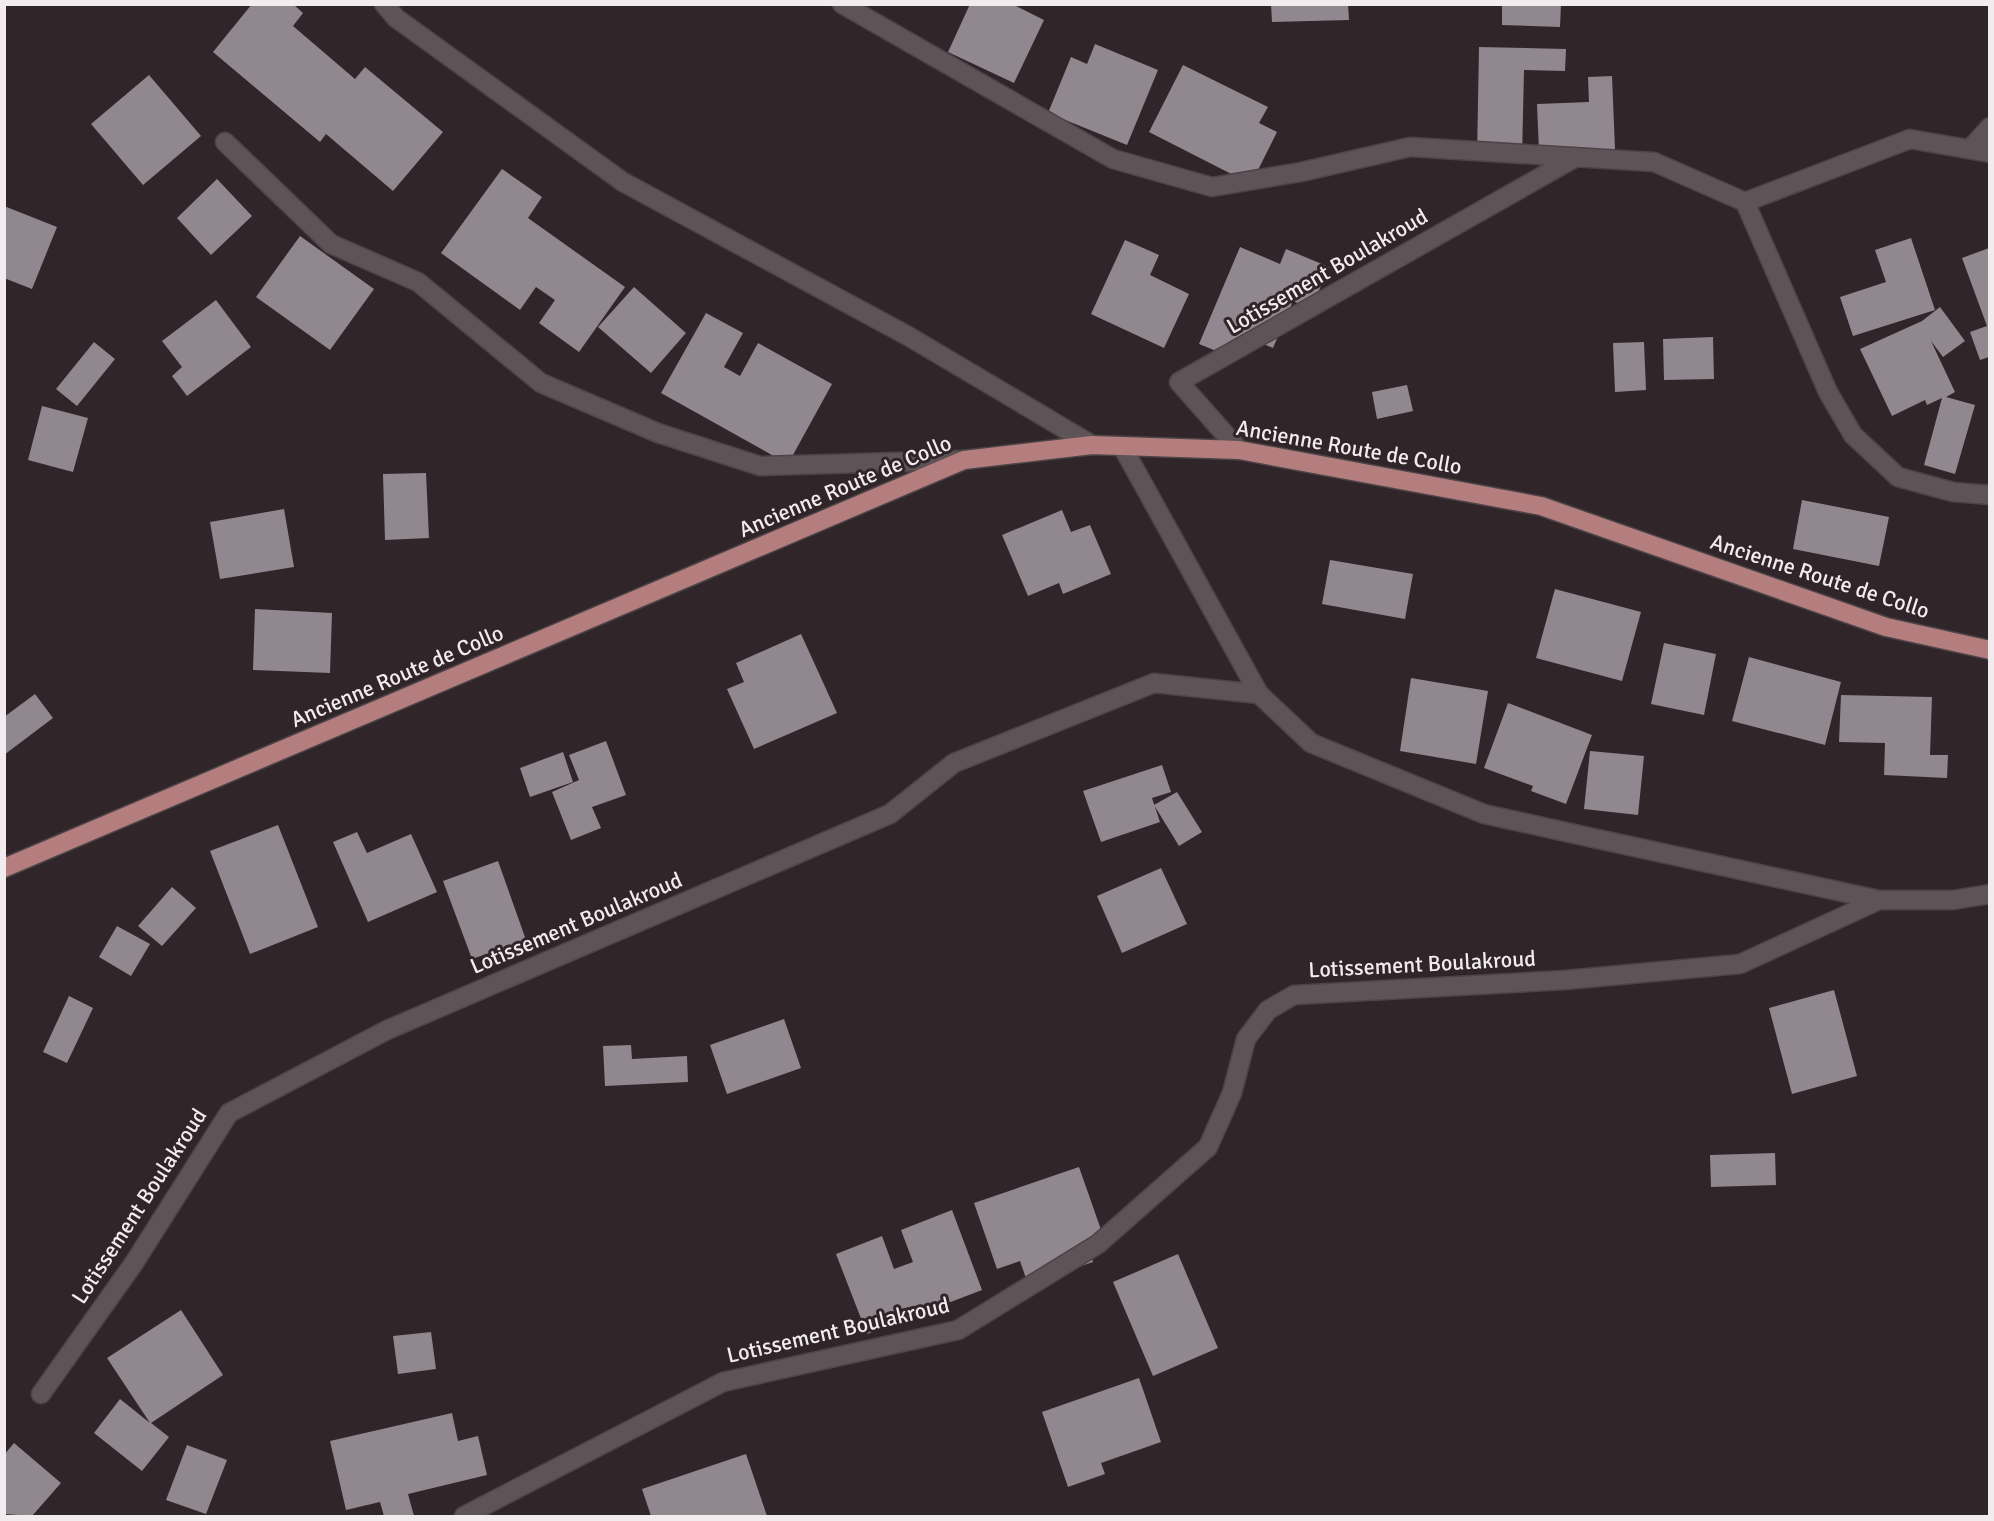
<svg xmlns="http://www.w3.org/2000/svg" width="1994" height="1521" viewBox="0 0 1994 1521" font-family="Signika,sans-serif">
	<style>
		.building { fill: #91878e }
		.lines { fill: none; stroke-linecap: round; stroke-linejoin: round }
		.minor-casing { stroke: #4d4447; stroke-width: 21 }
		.major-casing { stroke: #4d4447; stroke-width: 21 }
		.minor { stroke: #5e5357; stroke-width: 18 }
		.major { stroke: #b47e7f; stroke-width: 18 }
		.labels { text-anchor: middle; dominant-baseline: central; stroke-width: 6; stroke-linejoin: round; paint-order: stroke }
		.street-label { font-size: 22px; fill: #f3ecee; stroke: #302629 }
	</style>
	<rect width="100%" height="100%" fill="#302629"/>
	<path class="building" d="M252,4H293L303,13L293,26L355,79L365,67L443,132L393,191L326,134L320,142L213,52Z
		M970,4H1012L1044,20L1014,83L948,52Z
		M1271,4H1348L1349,20L1272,22Z
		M1502,4H1561L1560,27L1502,25Z
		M1095,44L1158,70L1127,145L1048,113L1071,57L1087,64Z
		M1479,47L1566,49L1565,71L1524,70L1522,158L1477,157Z
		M1183,65L1268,107L1259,123L1277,132L1251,184L1149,132Z
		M149,75L201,136L143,185L91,124Z
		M1612,76L1615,149L1539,151L1537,104L1589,102L1588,77Z
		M502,169L542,197L528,218L625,287L579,352L539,323L555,300L536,287L520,310L441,253Z
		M217,179L252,216L211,255L177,218Z
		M4,206L57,227L32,289L4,278Z
		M300,236L374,289L330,350L256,297Z
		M1911,238L1935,310L1853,336L1840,297L1886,282L1875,250Z
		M1125,240L1159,255L1150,275L1189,294L1164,348L1091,314Z
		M1240,247L1280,264L1286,249L1329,267L1311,309L1293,301L1273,348L1243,336L1234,358L1199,344Z
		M1989,248V357L1980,360L1970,332L1987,326L1962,258Z
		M634,287L686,333L651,373L598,327Z
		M216,300L251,347L187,396L172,376L182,367L162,341Z
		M1940,307L1965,341L1943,357L1931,341L1955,392L1946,397L1975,405L1955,474L1924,465L1942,398L1927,405L1925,400L1892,416L1860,349L1922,321Z
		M706,313L743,333L724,367L740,376L758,343L832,384L788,464L661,393Z
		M1713,337L1714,379L1664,380L1663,339Z
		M94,342L115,359L77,406L56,389Z
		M1644,342L1646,390L1615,392L1613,343Z
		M1407,385L1413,411L1377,419L1372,392Z
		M42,406L88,418L73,472L28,460Z
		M426,473L429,538L385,540L383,474Z
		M1802,500L1889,517L1879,566L1793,549Z
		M284,509L294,567L220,579L210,522Z
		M1062,510L1071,532L1090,525L1111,574L1063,594L1059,583L1028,596L1002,535Z
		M1330,560L1413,574L1405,619L1322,604Z
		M1555,589L1641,612L1622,681L1536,658Z
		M255,609L332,613L330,673L253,670Z
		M801,634L837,713L754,749L727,689L744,682L736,663Z
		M1664,643L1716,654L1704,715L1651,704Z
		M1749,657L1841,682L1825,745L1732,721Z
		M1411,678L1488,691L1476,764L1400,751Z
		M35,694L53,718L4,755V717Z
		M1841,695L1932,697L1930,755H1948L1947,778L1884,775L1885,743L1839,742Z
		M1508,703L1592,735L1566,804L1531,791L1533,786L1484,768Z
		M606,741L626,795L592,807L601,828L571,840L552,792L579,780L569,755Z
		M1590,751L1644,756L1638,815L1584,809Z
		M563,752L573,782L530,797L520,768Z
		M1162,765L1171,792L1152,798L1160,822L1101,842L1083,791Z
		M1177,792L1202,832L1179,846L1154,805Z
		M278,825L318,927L250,954L210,851Z
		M357,832L367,853L411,834L437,892L368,922L333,842Z
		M498,861L526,940L472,959L443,881Z
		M1161,868L1187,924L1122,953L1097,896Z
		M172,887L196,908L162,946L138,926Z
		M117,926L150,944L131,976L99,957Z
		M1834,990L1857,1076L1792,1094L1769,1008Z
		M69,996L93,1008L67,1063L43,1052Z
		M784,1019L801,1068L727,1094L710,1045Z
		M631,1045L632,1059L687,1056L688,1082L605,1086L603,1046Z
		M1775,1153L1776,1185L1711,1187L1710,1155Z
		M1079,1167L1106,1244L1089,1249L1093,1262L1028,1284L1020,1261L997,1269L974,1203Z
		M952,1210L982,1290L867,1334L836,1254L882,1236L894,1269L913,1262L901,1230Z
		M1178,1254L1218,1348L1153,1376L1113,1282Z
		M181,1310L223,1375L151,1423L169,1437L142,1471L94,1433L120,1399L150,1423L107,1358Z
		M431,1332L436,1369L398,1374L393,1336Z
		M1139,1378L1161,1442L1101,1463L1105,1474L1068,1487L1042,1412Z
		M452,1413L458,1441L478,1436L487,1475L408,1494L414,1516H384L380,1502L346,1510L330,1441Z
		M14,1443L61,1483L32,1516L4,1514V1455Z
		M187,1445L227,1460L206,1514L166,1500Z
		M746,1454L767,1516H651L642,1489Z"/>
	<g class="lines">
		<defs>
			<path id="minor" d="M384,4L396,18L623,182L908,336L1092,445
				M842,4L1113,159L1212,187L1301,172L1410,147L1654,162L1745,202L1828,392L1853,435L1898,477L1953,492L1990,495
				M225,142L331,244L418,282L541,383L658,433L760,466L963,460
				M1970,149L1990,127
				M1745,202L1910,139L1990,153
				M1122,446L1259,694L1311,743L1484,814L1593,838L1879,900H1953L1990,894
				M1239,450L1179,382L1576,157
				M41,1394L134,1263L229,1113L387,1030L890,814L954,763L1154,683L1259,694
				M464,1516L723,1382L958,1330L1098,1244L1208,1147L1232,1093L1246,1039L1268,1010L1294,995L1565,980L1740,964L1879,900"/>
			<path id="major" d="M4,868L964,460L1092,445L1239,450L1541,506L1886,627L1990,650"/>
		</defs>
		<use href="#minor" class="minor-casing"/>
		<use href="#major" class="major-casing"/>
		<use href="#minor" class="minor"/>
		<use href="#major" class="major"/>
	</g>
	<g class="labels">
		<g class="street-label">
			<text transform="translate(1327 271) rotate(-30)">Lotissement Boulakroud</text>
			<text transform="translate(1349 447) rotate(10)">Ancienne Route de Collo</text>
			<text transform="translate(845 486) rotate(-23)">Ancienne Route de Collo</text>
			<text transform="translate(1820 576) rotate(18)">Ancienne Route de Collo</text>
			<text transform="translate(397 676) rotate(-23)">Ancienne Route de Collo</text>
			<text transform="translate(576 923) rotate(-23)">Lotissement Boulakroud</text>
			<text transform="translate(1422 964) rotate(-3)">Lotissement Boulakroud</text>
			<text transform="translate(139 1206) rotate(-57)">Lotissement Boulakroud</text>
			<text transform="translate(838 1330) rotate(-13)">Lotissement Boulakroud</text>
		</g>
	</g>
	<rect width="1994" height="1521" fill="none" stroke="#f3ecee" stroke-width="12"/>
</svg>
